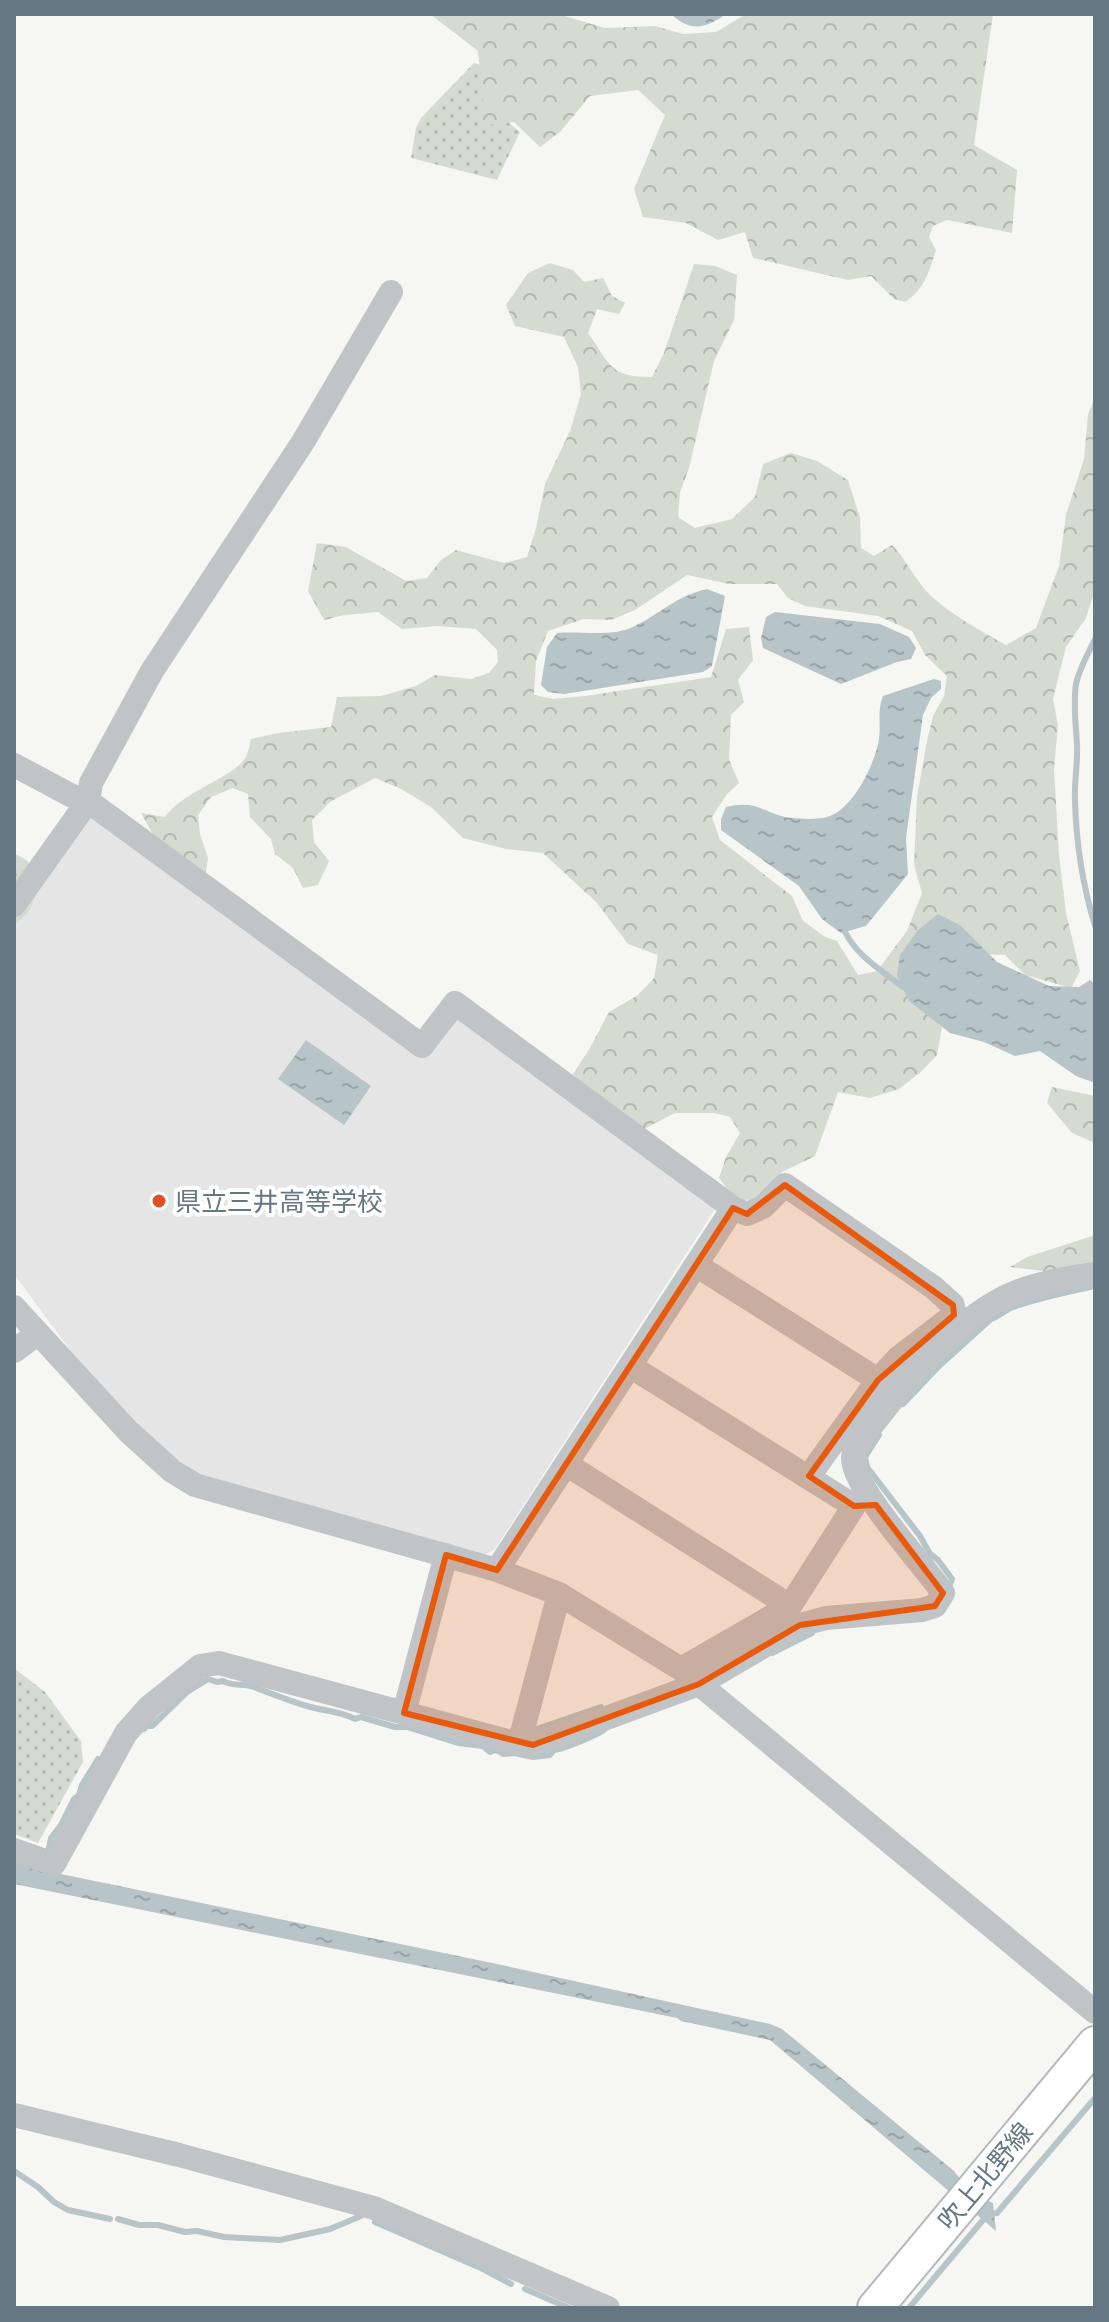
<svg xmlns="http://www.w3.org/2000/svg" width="1109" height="2322" viewBox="0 0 1109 2322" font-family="Ubuntu,'Noto Sans JP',sans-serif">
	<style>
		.built { fill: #e4e5e4 }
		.grass { fill: url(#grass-dots) }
		.forest { fill: url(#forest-crowns); fill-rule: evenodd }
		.water { fill: url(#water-ripples) }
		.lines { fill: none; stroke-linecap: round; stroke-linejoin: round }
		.stream { stroke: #b7c4c8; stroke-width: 6 }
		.secondary-casing { stroke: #b2b8bc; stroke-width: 38 }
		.street { stroke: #c0c4c7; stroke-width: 24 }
		.secondary { stroke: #fff; stroke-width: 34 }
		.marked { fill: #e8590c; fill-opacity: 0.2; stroke: #e8590c; stroke-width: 6; stroke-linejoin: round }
		.poi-dot { fill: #e14f28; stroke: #fff; stroke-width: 3 }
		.labels { text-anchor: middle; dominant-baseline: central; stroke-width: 8; stroke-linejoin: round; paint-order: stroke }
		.poi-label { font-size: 26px; fill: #667784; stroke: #fff; text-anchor: start }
		.street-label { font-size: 26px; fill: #667784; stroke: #fff }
	</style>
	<defs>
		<pattern id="grass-dots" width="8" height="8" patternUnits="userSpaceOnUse" patternTransform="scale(2)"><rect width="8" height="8" fill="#d6dbd2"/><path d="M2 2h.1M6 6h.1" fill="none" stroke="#b1b6b0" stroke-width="1.8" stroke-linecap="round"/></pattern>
		<pattern id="forest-crowns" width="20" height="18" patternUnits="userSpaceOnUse" patternTransform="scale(2)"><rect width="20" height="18" fill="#d6dbd2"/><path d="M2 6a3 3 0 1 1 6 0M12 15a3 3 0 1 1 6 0" fill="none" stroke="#b1b6b0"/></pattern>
		<pattern id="water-ripples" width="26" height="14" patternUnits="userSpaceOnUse" patternTransform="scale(2)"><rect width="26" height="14" fill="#b7c4c8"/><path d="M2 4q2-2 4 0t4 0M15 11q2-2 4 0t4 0" fill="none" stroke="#99a4a8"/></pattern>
	</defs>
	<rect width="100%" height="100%" fill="#f6f6f3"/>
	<path class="built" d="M91,816L423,1056L458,1012L719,1203L495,1549L484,1555L249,1489L194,1472L163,1450L87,1373L14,1274V924Z"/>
	<path class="grass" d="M474,63L489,67L501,116L520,132L497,180L411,158L416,128L421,118Z
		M14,1668L45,1692L81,1741L83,1762L38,1843L14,1834Z"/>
	<path class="forest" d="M430,14H558L605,28L655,26L683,34L716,32L746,14H993L974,145L1017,170L1012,233L947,220L933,226L929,237L936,250C929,271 925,289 905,302L894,299L871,276L848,280L753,258L745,232L718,240L686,223L643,217L634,189L665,115L638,90L590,96L560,132L540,147L514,122L480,126L483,101L478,51Z
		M550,263L573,270L584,282L603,278L612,296L625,303L619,314L597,309L588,333C611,365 609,377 652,377L664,353L694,264L715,266L737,275L734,320L714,361L689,468L680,492L678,517L695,528L732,519L755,497L763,464L791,453L817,461L848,480L860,518L861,548L874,556L892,545C907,560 916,582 931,596C953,616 981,631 1006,645L1036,628L1059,566L1066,515L1084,459L1088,414L1095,398V590L1086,618L1066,647L1053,699L1058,725L1054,769L1059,855L1066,913L1080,971L1071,988L1025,975L1005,955L979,954L918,1004L942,1027L937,1055L921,1072L899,1089L870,1098L838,1092L815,1156L782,1172L762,1198L736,1201L719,1178L726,1157L740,1133L730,1117L714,1113H675L644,1129L587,1091L573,1074L590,1048L609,1012L638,995L654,978L658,955L628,944L597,903L543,853L506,849L463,838L431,807L401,789L375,778L330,802L312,820L314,842L329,861L318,885L303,888L293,868L275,854L271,839L250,817L248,794L233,788L211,797L198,815L200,834L208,858L206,872C165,856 162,851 141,813L165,817C184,790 234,778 246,757C248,752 250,745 251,739L278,733L331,727L337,697L381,696L416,686L435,675L471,679L489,673L498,662L497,650L476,629L437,626L402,629L378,612L345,615L324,620L308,591L317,543L346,547L406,581L427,578L441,560L456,550L504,563L527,557L536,528L545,484L570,431L581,394L578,367L564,337L515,326L506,305L528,273ZM687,575L729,584H777L788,598L805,606L878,616L912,631L925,655L947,676L944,696L933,716L927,741L917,796L914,865L922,893L907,931L877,971L858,975L837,941L825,937L803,921L792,896L720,840L712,817L727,794L739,783L729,759L731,715L744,702L738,680L753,660L749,627L726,629L711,677L585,696L553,699L534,695L536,661L548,631L584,619L611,620L635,610Z
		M14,853L28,861C37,890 41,905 14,925Z
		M1052,1087L1095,1096V1143L1072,1133L1047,1103Z
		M1095,1235V1263L1053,1272L1010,1267L1027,1257Z"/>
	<path class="water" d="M671,14H726C705,29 690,32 671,14Z
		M707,589L725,596L712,666L703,672L564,694L548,692L541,685L547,647L557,633C581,631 612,637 633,627C662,613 674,597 707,589Z
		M775,612L880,624L909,637L916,648L911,659L897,662L841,684L763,648L761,638L766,617Z
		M934,679L941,681V689L931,698L923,715L906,838L908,874L866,926L841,933L822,919L799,886L721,830V819L726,807C758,799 766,815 792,818C804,819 819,820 830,816C854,807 875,764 879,739C881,724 877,711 883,696Z
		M938,914L960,925L997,962L1049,986L1079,987L1090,980L1095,984V1083L1076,1076L1040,1051L1015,1056L984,1042L950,1033L909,1001L897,976L900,955L918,930Z
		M306,1040L371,1086L344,1125L278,1079Z
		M14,1861L56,1873L497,1964L770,2024L782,2029L954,2171C963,2184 978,2197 993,2203L996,2231L770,2040L681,2021L677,2018L14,1884Z"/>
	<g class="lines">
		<path class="stream" d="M1095,639C1088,654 1079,669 1076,684C1073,705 1076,725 1077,745C1078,763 1074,782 1075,800C1076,842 1083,886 1095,926
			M845,932C857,956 882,971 903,987
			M903,1404L939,1366L991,1319C1000,1316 1005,1310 1013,1307C1041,1297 1067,1292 1095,1286
			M879,1435L865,1457L867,1467L920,1536L930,1554L938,1560L952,1579L948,1589
			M772,1653L812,1633
			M144,1729L146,1726H152L187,1692L208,1679L217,1682L223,1681C233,1687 243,1683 254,1687C272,1694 290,1701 307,1706C323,1711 341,1711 355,1719L361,1717L395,1727H407L458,1743L483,1746L490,1752L496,1750L503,1754L515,1753L533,1757L550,1755L554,1750C563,1749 595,1736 604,1730
			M528,1732L601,1707
			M48,1853L51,1838L61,1825L74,1799L79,1795L82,1785L98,1759
			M14,2171L38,2187L54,2202L68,2210L110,2219
			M118,2219L139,2225H158L185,2232L197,2231L224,2237L280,2240L330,2229L361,2216
			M375,2222L483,2269L511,2284
			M525,2289L569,2308
			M909,2308L988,2214L997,2213L1095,2098"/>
		<defs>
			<path id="secondary" d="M875,2308L1095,2044"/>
		</defs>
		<use href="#secondary" class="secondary-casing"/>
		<path class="street" d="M14,765L76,798L88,801L422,1046L455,1003L733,1208L747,1214L763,1207L785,1185L933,1287L953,1305L954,1315L898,1358L878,1380L809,1476
			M14,905L88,801L91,783L152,671L303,442L391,292
			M696,1265L878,1380
			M14,1307L128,1431L172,1471L195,1485L497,1570L559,1594L681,1669L1095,2012
			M14,1351L37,1334
			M630,1366L854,1506L790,1606L681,1669
			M566,1464L790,1606
			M497,1570L733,1208
			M404,1713L446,1555
			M519,1744L559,1594
			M14,1850L54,1864L126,1733L149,1707L200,1666L219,1663L519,1744L533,1745L699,1684L800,1625L826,1618L922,1610L935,1606L943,1593C924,1565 851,1487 853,1457C853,1453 855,1449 857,1445C899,1390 943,1329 1005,1297C1030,1284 1067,1278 1095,1274
			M14,2115L179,2155L374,2208L608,2308"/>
		<use href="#secondary" class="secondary"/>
	</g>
	<path class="marked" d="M785,1185L953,1305L954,1315L878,1380L809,1476L854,1506L876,1505L943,1593L935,1606L800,1625L699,1684L533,1745L404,1713L446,1555L497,1570L733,1208L747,1214Z"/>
	<circle class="poi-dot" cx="159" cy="1201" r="8"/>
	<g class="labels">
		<g class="poi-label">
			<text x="175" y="1201">県立三井高等学校</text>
		</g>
		<g class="street-label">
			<text transform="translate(985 2176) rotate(-50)">吹上北野線</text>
		</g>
	</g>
	<rect width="1109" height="2322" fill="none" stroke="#667784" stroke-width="32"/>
</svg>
